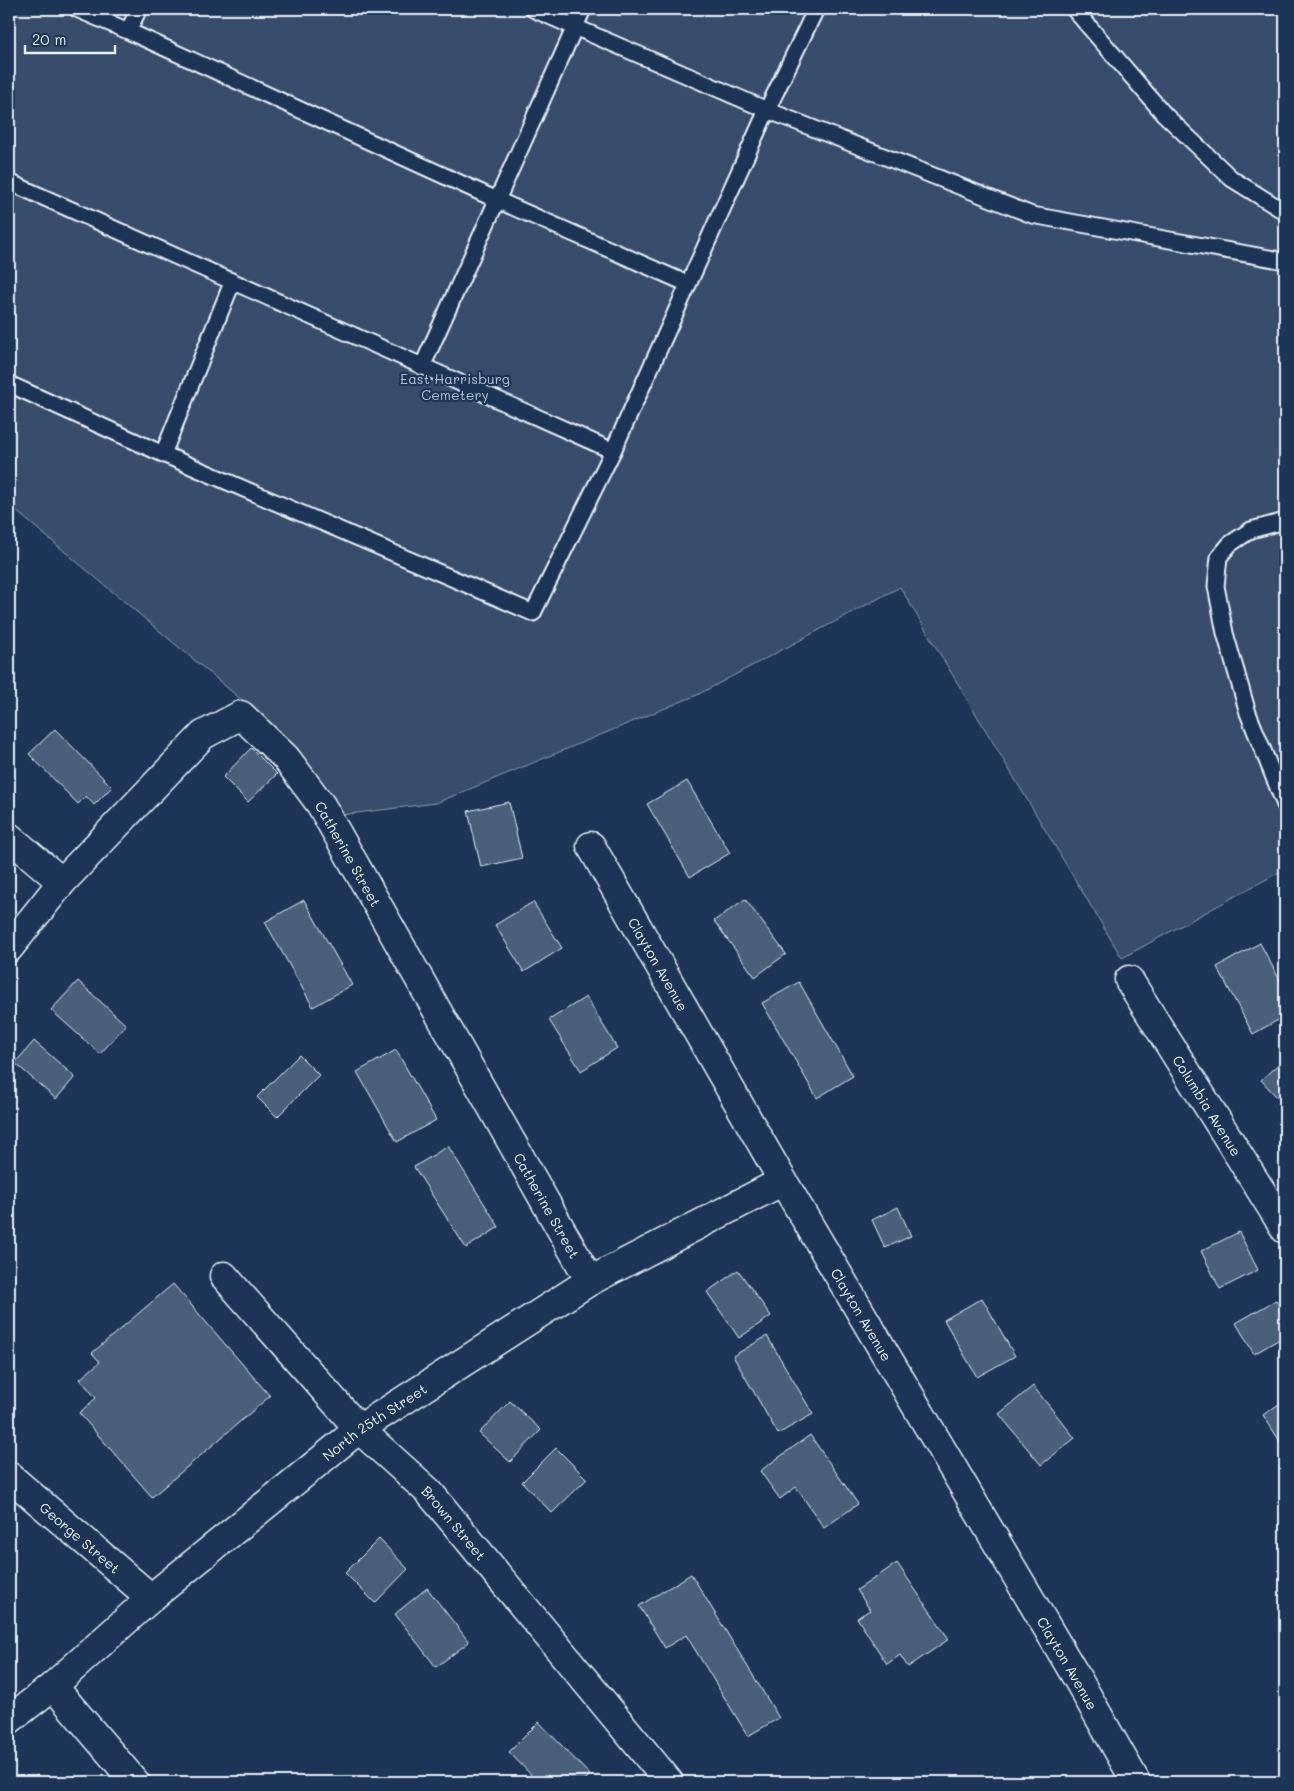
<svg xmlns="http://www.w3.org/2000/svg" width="1294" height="1791" viewBox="0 0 1294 1791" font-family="Mali,sans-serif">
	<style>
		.green { fill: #374d6c; stroke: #909fb2 }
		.building { fill: #495e7a; stroke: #e8f1f8 }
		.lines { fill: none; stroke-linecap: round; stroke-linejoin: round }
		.lane-casing { stroke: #e8f1f8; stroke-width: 19 }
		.street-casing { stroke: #e8f1f8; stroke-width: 31 }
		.lane { stroke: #1d3557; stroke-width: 15 }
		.street { stroke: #1d3557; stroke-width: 28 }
		.labels { text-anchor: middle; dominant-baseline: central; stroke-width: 4.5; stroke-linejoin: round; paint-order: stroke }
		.park-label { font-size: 14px; fill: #b3c0ce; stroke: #1d3557 }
		.street-label { font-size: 14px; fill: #e8f1f8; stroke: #1d3557 }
	</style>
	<rect width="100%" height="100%" fill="#1d3557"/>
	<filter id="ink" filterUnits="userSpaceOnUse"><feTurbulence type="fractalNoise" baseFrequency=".02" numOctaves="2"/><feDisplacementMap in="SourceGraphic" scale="10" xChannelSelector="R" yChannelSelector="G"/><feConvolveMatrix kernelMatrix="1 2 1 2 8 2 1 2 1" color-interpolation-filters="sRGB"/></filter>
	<g filter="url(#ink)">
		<path class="green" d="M9,9H1285V869L1122,958L900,587L697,695L436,803L341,815L255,711L9,505Z"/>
		<path class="building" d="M55,729L112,787L94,805L86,796L78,804L29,754Z
			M251,748L277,774L248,802L223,777Z
			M687,781L730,853L690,877L647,804Z
			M509,802L522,858L481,867L468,811Z
			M745,899L786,954L755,977L714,921Z
			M304,900L352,985L313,1007L265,922Z
			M533,902L562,948L524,972L495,925Z
			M1260,943L1285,990V1016L1253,1034L1217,967Z
			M78,981L126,1025L100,1054L51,1010Z
			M799,982L853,1076L817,1098L762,1003Z
			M586,997L617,1048L581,1071L549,1020Z
			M34,1041L75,1077L56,1099L15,1063Z
			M396,1050L436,1120L397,1142L357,1072Z
			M299,1055L319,1075L277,1117L257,1097Z
			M1285,1058V1090L1277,1097L1261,1080Z
			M448,1146L499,1227L466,1248L414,1167Z
			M898,1207L911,1236L885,1248L872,1220Z
			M1239,1232L1258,1270L1220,1289L1201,1251Z
			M738,1270L771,1316L739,1338L707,1292Z
			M173,1284L270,1396L152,1497L79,1413L96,1398L80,1379L100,1362L92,1353Z
			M982,1298L1015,1356L977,1377L944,1320Z
			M1276,1300L1285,1317V1336L1254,1354L1236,1323Z
			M767,1336L813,1414L778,1434L733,1356Z
			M1033,1386L1075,1438L1041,1465L999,1414Z
			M1285,1400V1449L1263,1415Z
			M510,1401L541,1430L510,1462L479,1433Z
			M810,1435L858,1504L824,1528L796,1487L780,1499L760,1471Z
			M556,1448L587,1479L552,1513L522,1482Z
			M379,1539L408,1569L375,1603L345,1573Z
			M897,1563L949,1639L908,1667L900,1655L887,1664L857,1618L870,1610L857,1590Z
			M691,1574L779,1718L748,1736L686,1635L665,1648L639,1606Z
			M427,1588L469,1642L436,1667L395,1614Z
			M539,1722L590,1775L583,1782H538L509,1752Z
			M37,1775L43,1782H28Z"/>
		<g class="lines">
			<defs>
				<path id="lane" d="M77,9L128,31L497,200L688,284
					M533,9L767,110L1032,215L1285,261
					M1074,9L1164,114L1232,179L1285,212
					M128,31L139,9
					M9,182L613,451
					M422,367L583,9
					M9,384L163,454L533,613L613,451L767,110L816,9
					M163,454L232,283
					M1285,521L1251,530L1230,544L1219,557L1216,586L1225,633L1248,713L1285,805"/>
				<g id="street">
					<path d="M9,837L62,882"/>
					<path id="s1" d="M591,846L783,1181L1077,1678L1136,1782"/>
					<path id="s2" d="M9,948L62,882L203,735L241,715L286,758L321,805L590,1281"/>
					<path id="s3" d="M1129,980L1285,1229"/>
					<path id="s4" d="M224,1276L359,1429L429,1492L669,1782"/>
					<path id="s5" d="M9,1476L151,1598"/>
					<path d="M53,1686L135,1782"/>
					<path id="s6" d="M9,1720L53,1686L151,1598L359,1429L590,1281L783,1181"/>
				</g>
			</defs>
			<use href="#lane" class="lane-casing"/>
			<use href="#street" class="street-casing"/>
			<use href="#lane" class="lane"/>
			<use href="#street" class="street"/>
		</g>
	</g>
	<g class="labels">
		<g class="park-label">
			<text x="455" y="378">East Harrisburg<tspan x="455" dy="16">Cemetery</tspan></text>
		</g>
		<g class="street-label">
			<text stroke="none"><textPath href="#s2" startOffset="508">Catherine Street</textPath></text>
			<text stroke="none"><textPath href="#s1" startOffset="136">Clayton Avenue</textPath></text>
			<text stroke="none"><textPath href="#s3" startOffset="148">Columbia Avenue</textPath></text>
			<text stroke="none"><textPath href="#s2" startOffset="912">Catherine Street</textPath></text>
			<text stroke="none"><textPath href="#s1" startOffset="541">Clayton Avenue</textPath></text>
			<text stroke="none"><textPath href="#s6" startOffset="472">North 25th Street</textPath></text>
			<text stroke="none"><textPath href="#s4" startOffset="338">Brown Street</textPath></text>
			<text stroke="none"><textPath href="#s5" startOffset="94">George Street</textPath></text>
			<text stroke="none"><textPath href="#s1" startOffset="946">Clayton Avenue</textPath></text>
		</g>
	</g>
	<rect width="1294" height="1791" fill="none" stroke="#1d3557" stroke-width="30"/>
	<rect x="15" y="15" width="1264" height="1761" fill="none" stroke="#e8f1f8" stroke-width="2" filter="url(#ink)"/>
	<path d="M25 45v8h90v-8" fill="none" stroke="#e8f1f8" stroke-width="2.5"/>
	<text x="32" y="45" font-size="15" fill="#e8f1f8" stroke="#1d3557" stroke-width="4" paint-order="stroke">20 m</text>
</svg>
